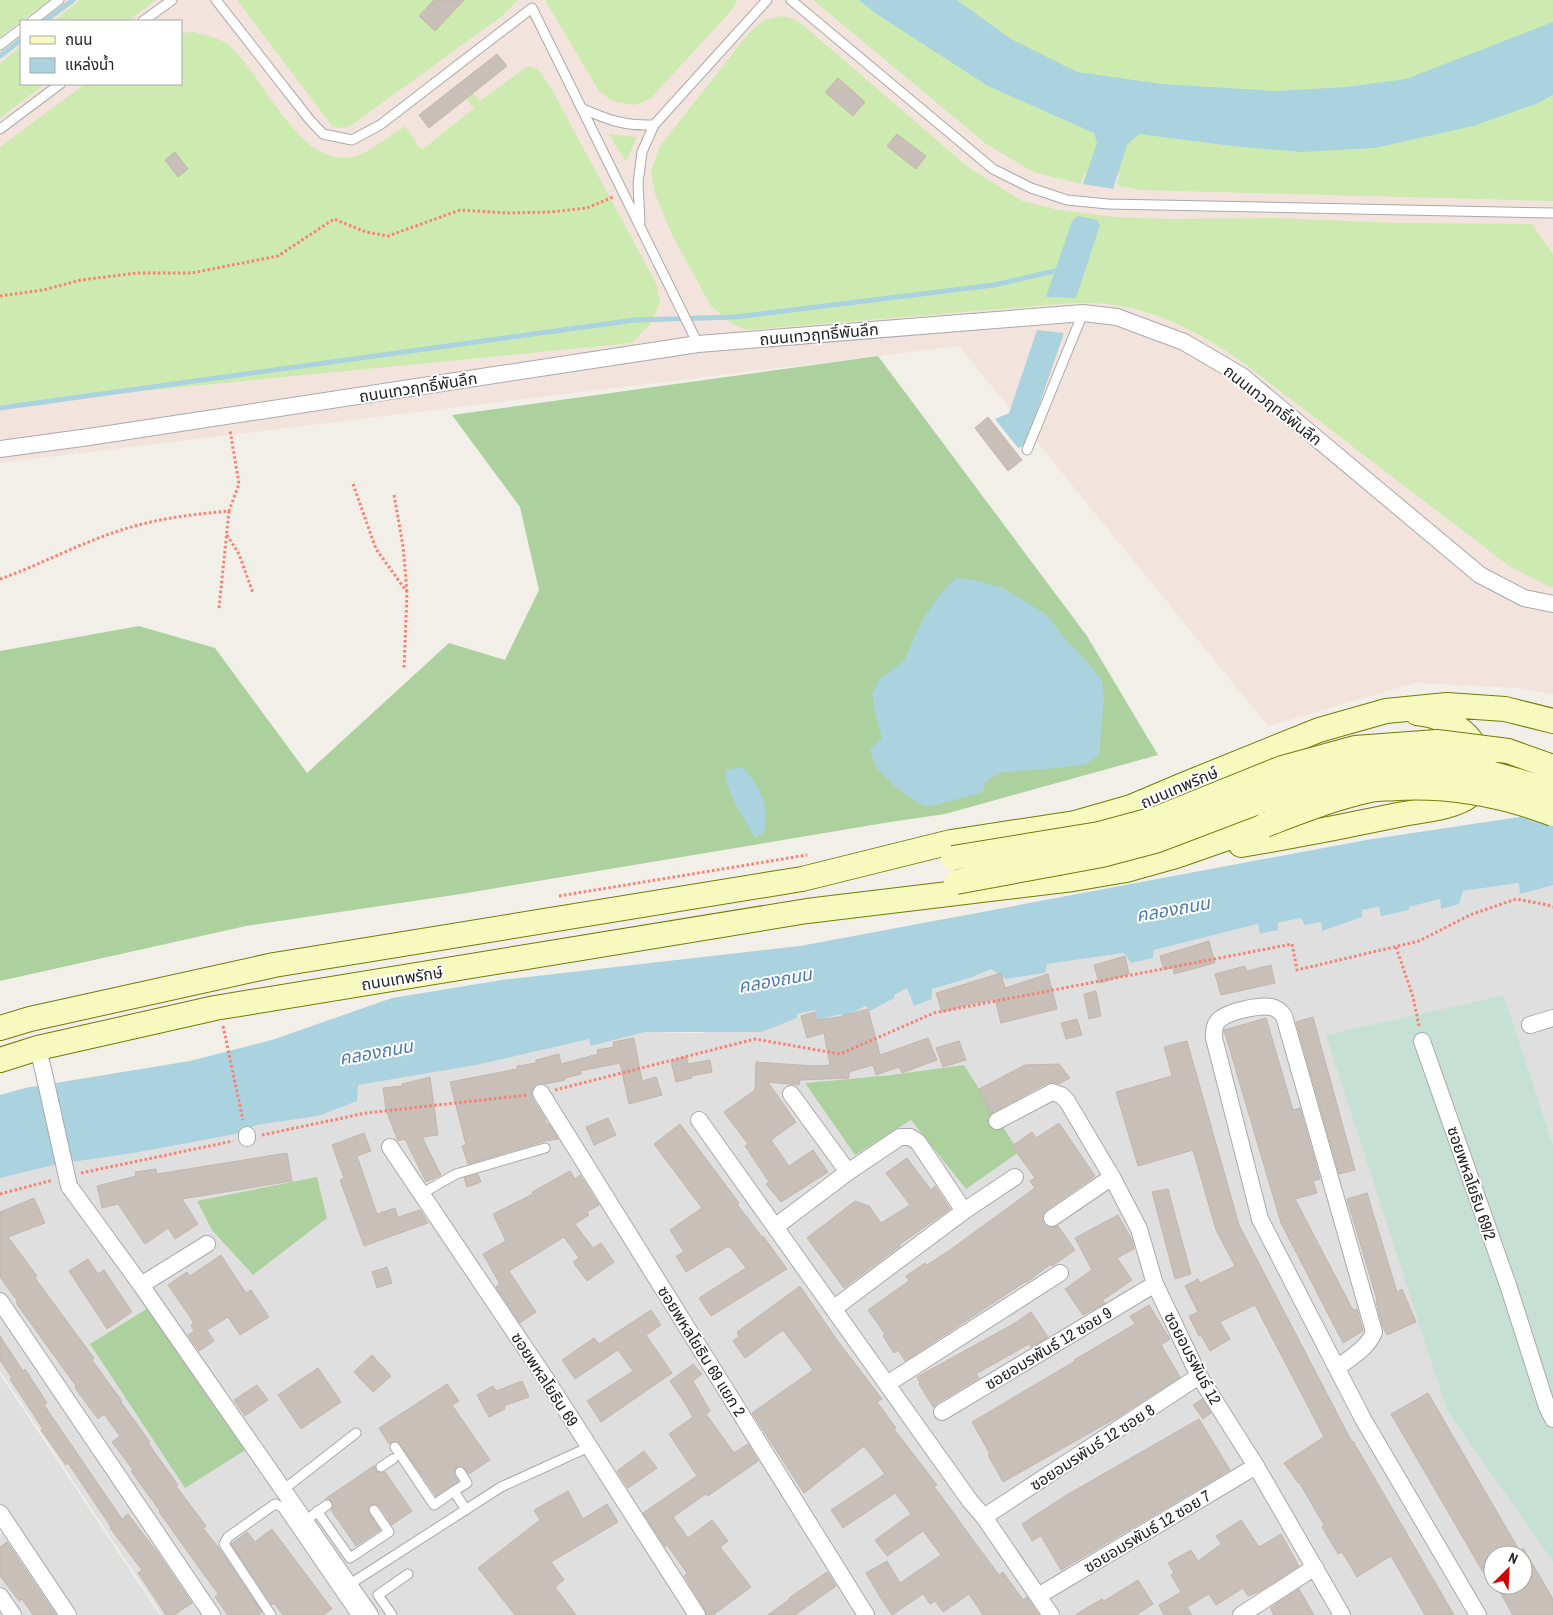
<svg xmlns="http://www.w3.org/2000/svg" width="1553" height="1615" viewBox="0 0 1553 1615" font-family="'Archivo Narrow','Noto Sans Thai',sans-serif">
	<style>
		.residential { fill: #e0dfdf; fill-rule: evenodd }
		.military { fill: #f3e3dd }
		.grass { fill: #cdebb0 }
		.forest { fill: #add19e }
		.wetland { fill: #c6e0d4 }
		.water { fill: #aad3df }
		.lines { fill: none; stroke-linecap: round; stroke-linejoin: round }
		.stream { stroke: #aad3df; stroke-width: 5 }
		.building { fill: #c7bfb8; stroke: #c4b6ab }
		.lane-casing { stroke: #a9a9a9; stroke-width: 11 }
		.street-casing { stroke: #a9a9a9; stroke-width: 18 }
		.secondary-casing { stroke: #707d05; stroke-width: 26 }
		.path { stroke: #fa8072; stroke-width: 3; stroke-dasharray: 2.5 2.5; stroke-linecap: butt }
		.lane { stroke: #fff; stroke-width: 9 }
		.street { stroke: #fff; stroke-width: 16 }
		.secondary { stroke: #f7fabf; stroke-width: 24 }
		.street-bridge-casing { stroke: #a9a9a9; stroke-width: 18; stroke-linecap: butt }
		.secondary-bridge-casing { stroke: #707d05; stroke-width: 26; stroke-linecap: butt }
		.street-bridge { stroke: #fff; stroke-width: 16 }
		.secondary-bridge { stroke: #f7fabf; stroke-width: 24 }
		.labels { text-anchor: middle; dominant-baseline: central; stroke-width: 4; stroke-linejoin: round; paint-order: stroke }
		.street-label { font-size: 16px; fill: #222; stroke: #fff }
		.water-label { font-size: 18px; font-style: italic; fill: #4a7aab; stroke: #fff }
	</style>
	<rect width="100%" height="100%" fill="#f2efe9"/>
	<path class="residential" d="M1552,874H1553V1145L1504,995L1327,1035L1447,1411L1553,1562V1615H162L0,1371V1178L57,1164L134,1153L236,1134L257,1125L318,1116L358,1085L590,1039L592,1046L645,1032L701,1033L815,1010L841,1014L842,1021L850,1014L907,988L914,1006L932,989L970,978L991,969L1006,979L1045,973L1047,964L1124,953L1153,958L1154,950L1258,924L1278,930V923L1301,918L1321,922L1322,930L1362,910L1379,907L1381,915L1409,910V907L1440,899L1441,909L1463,891L1520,883V894L1552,885ZM891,1075L855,1155L805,1083ZM1493,1555H1523V1585H1493Z
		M0,1374L160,1615H0V1534L3,1532L0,1528Z"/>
	<path class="military" d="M58,0H1553V694L1518,688L1415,683L1268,726L959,346L0,463V44L21,28V84H181V21H30Z"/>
	<path class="grass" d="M0,0H50L0,37Z
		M80,0H156L128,21H53Z
		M237,0H518L502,16L353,124L345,128L333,127Z
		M545,0H737L732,10L650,99L634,105L612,101L599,91Z
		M813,0H1553V201L1140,190L1119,186L1117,183L1120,174L1084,173L1081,184L1033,172L985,143Z
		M781,16L794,19L803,25L968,167L1022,201L1059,210L1114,217L1170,219L1275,218L1396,223L1532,224L1553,254V587H1550L1509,566L1241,361C1203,335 1162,312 1115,305C1102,303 1087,303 1073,303L747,330L731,323L711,306L672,235L655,194L651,170L660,146L749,33L764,20Z
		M194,32C203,35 218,37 226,43C264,72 298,173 357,156C367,153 394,133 405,126L422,150L474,108L457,88L464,82L480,101L528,66L538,69L550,86L656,283L660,303L651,323L632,343L0,405V147L85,84H181V33Z
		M21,46V84H45L0,118V63Z
		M609,134L637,137L626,162Z"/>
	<path class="forest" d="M878,356L1087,636L1158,755L945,814L890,822L461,894L246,926L0,981V651L139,626L215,648L307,773L449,643L505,660L539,590L520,507L452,415Z
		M964,1065L1019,1152L966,1189L911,1120L855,1155L805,1083L891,1075Z
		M317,1177L327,1218L253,1275L212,1230L197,1201Z
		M148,1308L247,1449L185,1488L90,1344Z"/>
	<path class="wetland" d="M1504,995L1553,1145V1562L1447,1411L1326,1035Z"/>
	<path class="water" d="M859,0H957L1011,39L1077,72L1162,84L1275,91L1346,87L1406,79L1553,22V95L1536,104L1473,126L1375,148L1302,152L1232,146L1139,134L1127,145L1113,189L1083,184L1097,143L1094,133L988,86L875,13Z
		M1078,216L1097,220L1100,225L1076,298L1046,297L1072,221Z
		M1037,330L1064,333L1025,446L1018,448L995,419L1009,413Z
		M956,578L976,580L1003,588L1047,615L1067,641L1082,656L1102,680L1104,698L1099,755L1086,764L1057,768L1003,772L986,781L983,792L929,807L918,803L893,785L876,767L870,750L882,738L875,711L872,693L880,679L904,661L923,619L942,592Z
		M743,767C759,786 770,806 764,832L755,838C743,817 727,794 725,770Z
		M1553,812V885L1520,894L1519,883L1463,891L1459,904L1441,909L1440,899L1409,907V910L1381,916L1379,907L1362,910V917L1322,931L1321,922L1305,925L1301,918L1278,923V930L1260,934L1258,924L1154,950L1153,958L1131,963L1124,953L1047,964L1045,973L1006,979L991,969L970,978L932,989V999L914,1006L907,988L894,995V998L870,1011L866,1006L850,1014L849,1020L842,1021L841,1014L818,1020L815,1010L797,1014V1018L762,1032H645L591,1046L589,1039L476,1065L358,1085L357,1101L318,1116L257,1125L236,1134L134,1153L58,1164L0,1178V1095L25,1088L190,1061L272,1040L392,998L502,980L800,946L1366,840Z"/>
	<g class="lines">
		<path class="stream" d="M45,21L73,0
			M0,56L21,40
			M0,408L635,320L735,317L994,285L1055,271"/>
	</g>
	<path class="building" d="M434,0H464L435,31L419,16Z
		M497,54L507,66L429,128L419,115Z
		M838,78L865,102L853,116L825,92Z
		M897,134L926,156L916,169L887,146Z
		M175,152L188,169L178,177L165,160Z
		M988,417L1022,460L1008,471L975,428Z
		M1209,941L1215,963L1174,974L1173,967L1164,970L1160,956Z
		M1125,956L1129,974L1099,983L1094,965Z
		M1271,965L1275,983L1221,995L1215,974L1245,966L1247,971Z
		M1001,973L1005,988L1048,974L1057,1009L1001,1023L995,999L978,1003V1002L942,1012L936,993Z
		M1096,991L1101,1016L1089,1019L1084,994Z
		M868,1009L880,1055L928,1038L937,1060L902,1073L899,1067L876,1075L873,1065L849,1072V1078L800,1080L799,1085L768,1082L796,1122L771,1140L789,1166L813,1150L828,1172L781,1202L766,1184L769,1182L745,1146L748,1144L724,1112L755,1090L756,1062L814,1066L830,1065L824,1033L807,1038L801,1016L815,1012L817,1020L839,1017Z
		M1313,1017L1355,1170L1339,1174L1296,1022Z
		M1266,1018L1293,1110L1300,1108L1320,1179L1313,1181L1317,1193L1295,1199L1353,1310L1357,1309L1363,1331L1343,1343L1281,1223L1224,1030Z
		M1077,1019L1082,1035L1066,1039L1061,1023Z
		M634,1038L642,1081L656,1077L662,1095L629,1104L620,1063L580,1071L581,1074L565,1078V1080L546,1084L541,1083L536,1084L532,1089V1098L545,1118L546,1124H549L558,1139L545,1141L468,1164L462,1146L466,1145L450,1082L517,1069V1066L536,1063V1060L559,1054L561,1064L598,1054L597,1050L614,1047L613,1042Z
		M959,1041L966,1060L943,1067L936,1048Z
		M1187,1041L1239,1225L1352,1442L1353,1441L1454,1615H1425L1391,1556L1357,1577L1342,1552L1338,1554L1322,1527L1324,1525L1299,1482L1298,1483L1284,1463L1324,1437L1255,1305L1220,1322L1230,1339L1210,1351L1201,1335L1199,1336L1189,1316L1198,1312L1185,1286L1198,1279L1200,1283L1235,1266L1216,1230L1193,1150L1138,1166L1116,1092L1172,1076L1164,1047Z
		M686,1057L688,1064L710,1060L712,1072L691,1076L692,1078L676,1082L671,1061Z
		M1059,1064L1070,1078L1059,1084L1052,1082L1047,1083L991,1113L979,1089L1025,1065Z
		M430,1077L438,1135L422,1137L441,1175L426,1182L405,1139L398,1141L386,1110L383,1088L402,1086V1084Z
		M608,1118L616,1135L594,1145L586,1127Z
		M1059,1123L1095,1176L1046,1210L1043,1214L1042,1219L1044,1224L1052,1228L1058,1226L1075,1250L1052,1266L1051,1264L1027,1282H1025L905,1361L898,1350L894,1353L883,1336L885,1334L868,1310L909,1281L906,1276L925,1263L927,1265L950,1250L1035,1188L1030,1181L1035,1178L1012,1146L1032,1132L1036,1138Z
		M680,1124L739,1203L737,1204L762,1237L763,1236L787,1269L711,1316L699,1298L746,1268L730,1247L728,1248L727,1247L686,1272L676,1256L684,1252L670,1230L702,1208L654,1144Z
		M364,1133L371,1151L357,1156L377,1214L395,1208L398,1217L420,1210L428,1223L364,1246L340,1180L344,1178L332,1145Z
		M287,1153L292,1181L182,1199L198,1224L175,1239L168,1228L145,1244L118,1204L102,1208L97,1186L136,1176L135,1172L156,1169L157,1174Z
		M907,1158L931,1190L935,1186L950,1209L899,1245L900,1246L844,1288L807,1238L855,1201L869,1206L881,1223L910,1205L886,1173Z
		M570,1171L575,1179L580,1175L599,1205L587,1212L589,1215L575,1224L593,1248L601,1243L614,1262L587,1281L573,1262L579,1258L564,1237L509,1271L536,1312L520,1323L496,1287L500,1284L483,1254L506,1241L493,1214L533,1194L532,1192Z
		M478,1174L481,1182L467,1187L464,1178Z
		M1168,1189L1191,1274L1175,1279L1152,1192Z
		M1367,1193L1397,1292L1402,1289L1416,1322L1387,1335L1382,1325L1376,1301L1377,1300L1347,1199Z
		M34,1198L45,1223L8,1237L37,1276L35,1278L94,1358L92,1360L122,1401L121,1402L150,1442L148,1443L178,1485L176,1486L206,1526L203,1528L221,1551L262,1612L258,1615H228L215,1597L218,1594L159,1512L160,1511L131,1471L133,1470L112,1442L120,1436L104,1414L98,1419L75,1388L76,1386L16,1303L18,1302L0,1277V1212Z
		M1118,1215L1132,1240L1134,1249L1117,1258L1132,1280L1103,1300L1105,1303L1083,1315L1065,1289L1092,1270L1075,1238Z
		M221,1255L246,1293L251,1290L269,1317L240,1335L228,1317L207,1330L214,1341L199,1351L188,1335L194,1331L191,1325L194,1323L168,1285L187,1272L190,1276Z
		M88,1259L98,1274L104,1270L132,1312L107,1329L69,1271Z
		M387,1267L392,1283L377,1288L372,1272Z
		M800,1286L837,1340L882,1399L877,1402L896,1428L894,1429L937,1485L934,1486L973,1540L999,1575L1003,1572L1023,1600L1027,1597L1039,1615H983L969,1594L943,1612L935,1601L930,1604L923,1594L892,1615L880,1597L866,1573L887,1561L900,1583L941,1555L923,1531L887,1556L875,1540L911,1514L895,1493L843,1528L831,1510L885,1474L864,1446L804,1493L752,1413L813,1370L783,1330L745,1358L733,1341L739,1336L737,1332Z
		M1149,1305L1170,1339L1161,1345L1180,1377L1118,1417L1003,1482L988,1455L990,1454L972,1422L1075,1361L1074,1360L1135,1324L1130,1316Z
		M651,1310L661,1325L646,1335L672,1373L601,1422L587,1401L633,1371L618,1350L575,1379L562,1360L594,1338L599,1344Z
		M1031,1312L1048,1337L1031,1347L1029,1344L976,1374L979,1378L937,1403L933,1407L919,1384L920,1383L917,1377L1015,1323Z
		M0,1336L23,1371L25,1369L47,1403L44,1405L122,1519L128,1514L157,1552L192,1603L174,1615H166L138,1573L142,1570L110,1528L111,1527L68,1463L66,1465L41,1430L43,1429L10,1379L12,1378L0,1360Z
		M372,1355L391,1376L373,1392L354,1372Z
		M693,1364L702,1374L693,1381L710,1411L706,1414L734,1453L748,1444L758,1461L708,1496L706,1494L673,1517L688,1538L712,1520L728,1541L720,1547L751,1587L713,1615H707L705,1610L684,1576L687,1573L667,1545L665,1547L664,1545L643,1513L697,1476L669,1434L693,1417L681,1397L670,1381Z
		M318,1368L341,1402L301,1429L278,1395Z
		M522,1381L529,1397L504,1406L505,1409L489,1417L477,1395L493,1386L496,1391Z
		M447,1384L459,1401L452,1405L490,1460L469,1474L463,1467H456L454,1473L458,1481L436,1496L400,1444L394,1441L389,1444L379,1428Z
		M257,1385L268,1400L245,1416L234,1400Z
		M1428,1393L1522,1555H1493V1566L1483,1572L1391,1414Z
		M1202,1399L1211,1413L1203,1419L1193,1405Z
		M1199,1419L1230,1470L1061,1570L1041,1536L1032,1541L1022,1524L1065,1496Z
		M644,1451L657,1468L628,1488L617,1471Z
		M375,1465L376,1471L381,1473L385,1472L412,1511L392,1525L379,1506L376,1504L371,1505L368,1508L369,1513L380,1530L356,1546L331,1510L333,1507L332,1502L329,1499H325Z
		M568,1491L583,1519L607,1504L618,1522L551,1562L564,1580L555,1587L576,1615H515L478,1568L540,1520L534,1510Z
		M1241,1520L1259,1547L1281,1534L1299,1566L1260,1591L1248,1596L1243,1588L1216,1605L1209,1594L1187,1607L1192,1615H1164L1159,1605L1181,1592L1171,1575L1174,1573L1168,1563L1191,1550L1198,1561L1221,1544L1216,1536Z
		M272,1529L332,1609L323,1615H283L274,1603L272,1605L231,1544L247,1532L255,1542Z
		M7,1542L56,1615H33L22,1599L19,1601L0,1576V1547Z
		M1523,1548L1553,1599V1615H1513L1496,1585H1523Z
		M827,1572L836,1586L795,1615H768L790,1599L789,1598Z
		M1138,1580L1153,1604L1136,1615H1075L1102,1599L1104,1601Z
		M1299,1589L1314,1615H1274L1270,1608Z"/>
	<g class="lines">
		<defs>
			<path id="lane" d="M216,0L309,119L323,134L352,140L380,125L532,8L698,344
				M791,0L993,169L1031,188L1067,200L1108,204L1553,213
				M32,21L59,0
				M143,21L172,0
				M0,45L21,29
				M581,108C608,120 624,126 654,125L767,0
				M0,129L60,84
				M640,222L638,183L642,152L654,125
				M1027,450L1083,313
				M421,1194L456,1174L545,1148
				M395,1447L434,1505L454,1491
				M381,1467L393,1459
				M460,1472L467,1483L454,1491L466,1510
				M283,1490L356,1433
				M317,1511L350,1558L389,1532L374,1510
				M313,1515L327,1505
				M347,1586L501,1487L589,1447
				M271,1615L224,1544L228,1537L275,1504L282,1507L356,1615
				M392,1615L378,1595L408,1574"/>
			<path id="street" d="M0,449L89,437L698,344L1083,313L1117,317L1184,342L1242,376L1480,575L1524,598L1553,604
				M1530,1025L1553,1018
				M1422,1041L1508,1285L1547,1407L1553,1419
				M38,1048L45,1078
				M541,1093L866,1615
				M791,1094L848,1172
				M699,1120L970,1501L984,1517L1051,1615
				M997,1121L1052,1092L1061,1095L1067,1101L1112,1177L1139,1229L1155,1284L1199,1376L1256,1466L1342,1615
				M247,1135V1138
				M390,1147L546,1379L697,1615
				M69,1186L141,1285L370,1615
				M1052,1218L1112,1177
				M775,1227L848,1172L900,1137H910L918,1142L964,1211
				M141,1285L207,1244
				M0,1301L212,1615
				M833,1309L964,1211L1015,1177
				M1337,1368C1350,1358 1368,1348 1374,1332L1284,1016C1280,1011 1277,1008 1271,1007C1259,1005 1230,1011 1220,1019C1214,1024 1214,1031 1214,1038L1260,1219L1363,1419L1478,1615
				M887,1384L1060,1273
				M942,1412L1155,1284
				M0,1513L68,1615
				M984,1517L1199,1376
				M0,1596L13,1615
				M1038,1596L1256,1466
				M1241,1615L1315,1567"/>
			<path id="secondary" d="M1241,845C1294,836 1346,826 1398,815C1417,811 1456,808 1470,795C1476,790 1479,781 1480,774C1485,739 1449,716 1417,713
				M0,1028L30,1019L274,965L802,879L951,842L1075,823L1131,807L1183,785L1319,730L1386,711L1447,705L1505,709L1553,721
				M0,1060L38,1048L215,1008L807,911L1073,879L1126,870L1176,856L1265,825"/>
		</defs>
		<use href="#lane" class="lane-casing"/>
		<use href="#street" class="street-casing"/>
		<use href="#secondary" class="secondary-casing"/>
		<path class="path" d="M0,296L43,290L81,280L137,273H192L278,256L334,219L366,232L388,236L460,210L508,213L551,212L587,208L613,197
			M353,484L376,549L407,592L404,669
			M394,495L403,546L407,592
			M227,535L239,554L253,593
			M0,579C43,564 83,541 128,528C160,518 196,514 229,511L239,484L230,430
			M219,608L229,511
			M559,896L807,855
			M1396,947L1413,997L1419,1026
			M223,1026L243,1120
			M555,1090L755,1039L840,1054L934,1013L1292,944L1297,970L1419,941L1470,915L1516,899L1548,905L1553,907
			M262,1135L366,1113L527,1095
			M81,1173L233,1141
			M0,1194L53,1180"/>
		<use href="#lane" class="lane"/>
		<use href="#street" class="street"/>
		<use href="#secondary" class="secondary"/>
		<defs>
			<path id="street-bridge" d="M45,1078L69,1186"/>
			<path id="secondary-bridge" d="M1265,825C1299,812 1333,798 1370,790C1378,788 1387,789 1396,788C1450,785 1503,795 1553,814
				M953,858L1099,834L1158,818L1282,768L1355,748L1437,742L1508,751L1553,767
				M956,882L1102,855L1155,841L1287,791L1357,770L1436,765L1486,772L1553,791"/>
		</defs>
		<use href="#street-bridge" class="street-bridge-casing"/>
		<use href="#secondary-bridge" class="secondary-bridge-casing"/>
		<use href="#street-bridge" class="street-bridge"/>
		<use href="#secondary-bridge" class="secondary-bridge"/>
	</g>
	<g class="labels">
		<g class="street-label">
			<text transform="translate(819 334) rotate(-5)">ถนนเทวฤทธิ์พันลึก</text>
			<text transform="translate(418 387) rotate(-9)">ถนนเทวฤทธิ์พันลึก</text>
			<text transform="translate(1273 405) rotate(38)">ถนนเทวฤทธิ์พันลึก</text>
			<text transform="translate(1179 787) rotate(-23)">ถนนเทพรักษ์</text>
			<text transform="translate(402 978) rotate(-9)">ถนนเทพรักษ์</text>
			<text transform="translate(1472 1183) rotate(71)">ซอยพหลโยธิน 69/2</text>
			<text transform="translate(1048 1348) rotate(-31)">ซอยอมรพันธ์ 12 ซอย 9</text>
			<text transform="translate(702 1351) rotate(58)">ซอยพหลโยธิน 69 แยก 2</text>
			<text transform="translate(1193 1358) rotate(62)">ซอยอมรพันธ์ 12</text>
			<text transform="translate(545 1379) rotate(57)">ซอยพหลโยธิน 69</text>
			<text transform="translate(1092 1447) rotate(-33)">ซอยอมรพันธ์ 12 ซอย 8</text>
			<text transform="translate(1147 1531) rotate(-31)">ซอยอมรพันธ์ 12 ซอย 7</text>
		</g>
		<g class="water-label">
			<text transform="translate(1173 909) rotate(-10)">คลองถนน</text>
			<text transform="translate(775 980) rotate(-10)">คลองถนน</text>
			<text transform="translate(376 1052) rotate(-10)">คลองถนน</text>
		</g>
	</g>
	<rect x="20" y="20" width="162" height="65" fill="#ffffff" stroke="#a7a7a7"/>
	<rect x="30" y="36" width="25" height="8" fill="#f7fabf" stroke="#a7a7a7"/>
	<text x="65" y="45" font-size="15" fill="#222222">ถนน</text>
	<rect x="30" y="58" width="25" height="15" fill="#aad3df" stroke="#a7a7a7"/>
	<text x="65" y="70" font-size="15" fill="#222222">แหล่งน้ำ</text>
	<g transform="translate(1508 1570) rotate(24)"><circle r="24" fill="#ffffff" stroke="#a7a7a7"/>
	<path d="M0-4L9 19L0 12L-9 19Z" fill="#d40000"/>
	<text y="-8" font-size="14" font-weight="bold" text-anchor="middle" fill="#222222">N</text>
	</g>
</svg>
